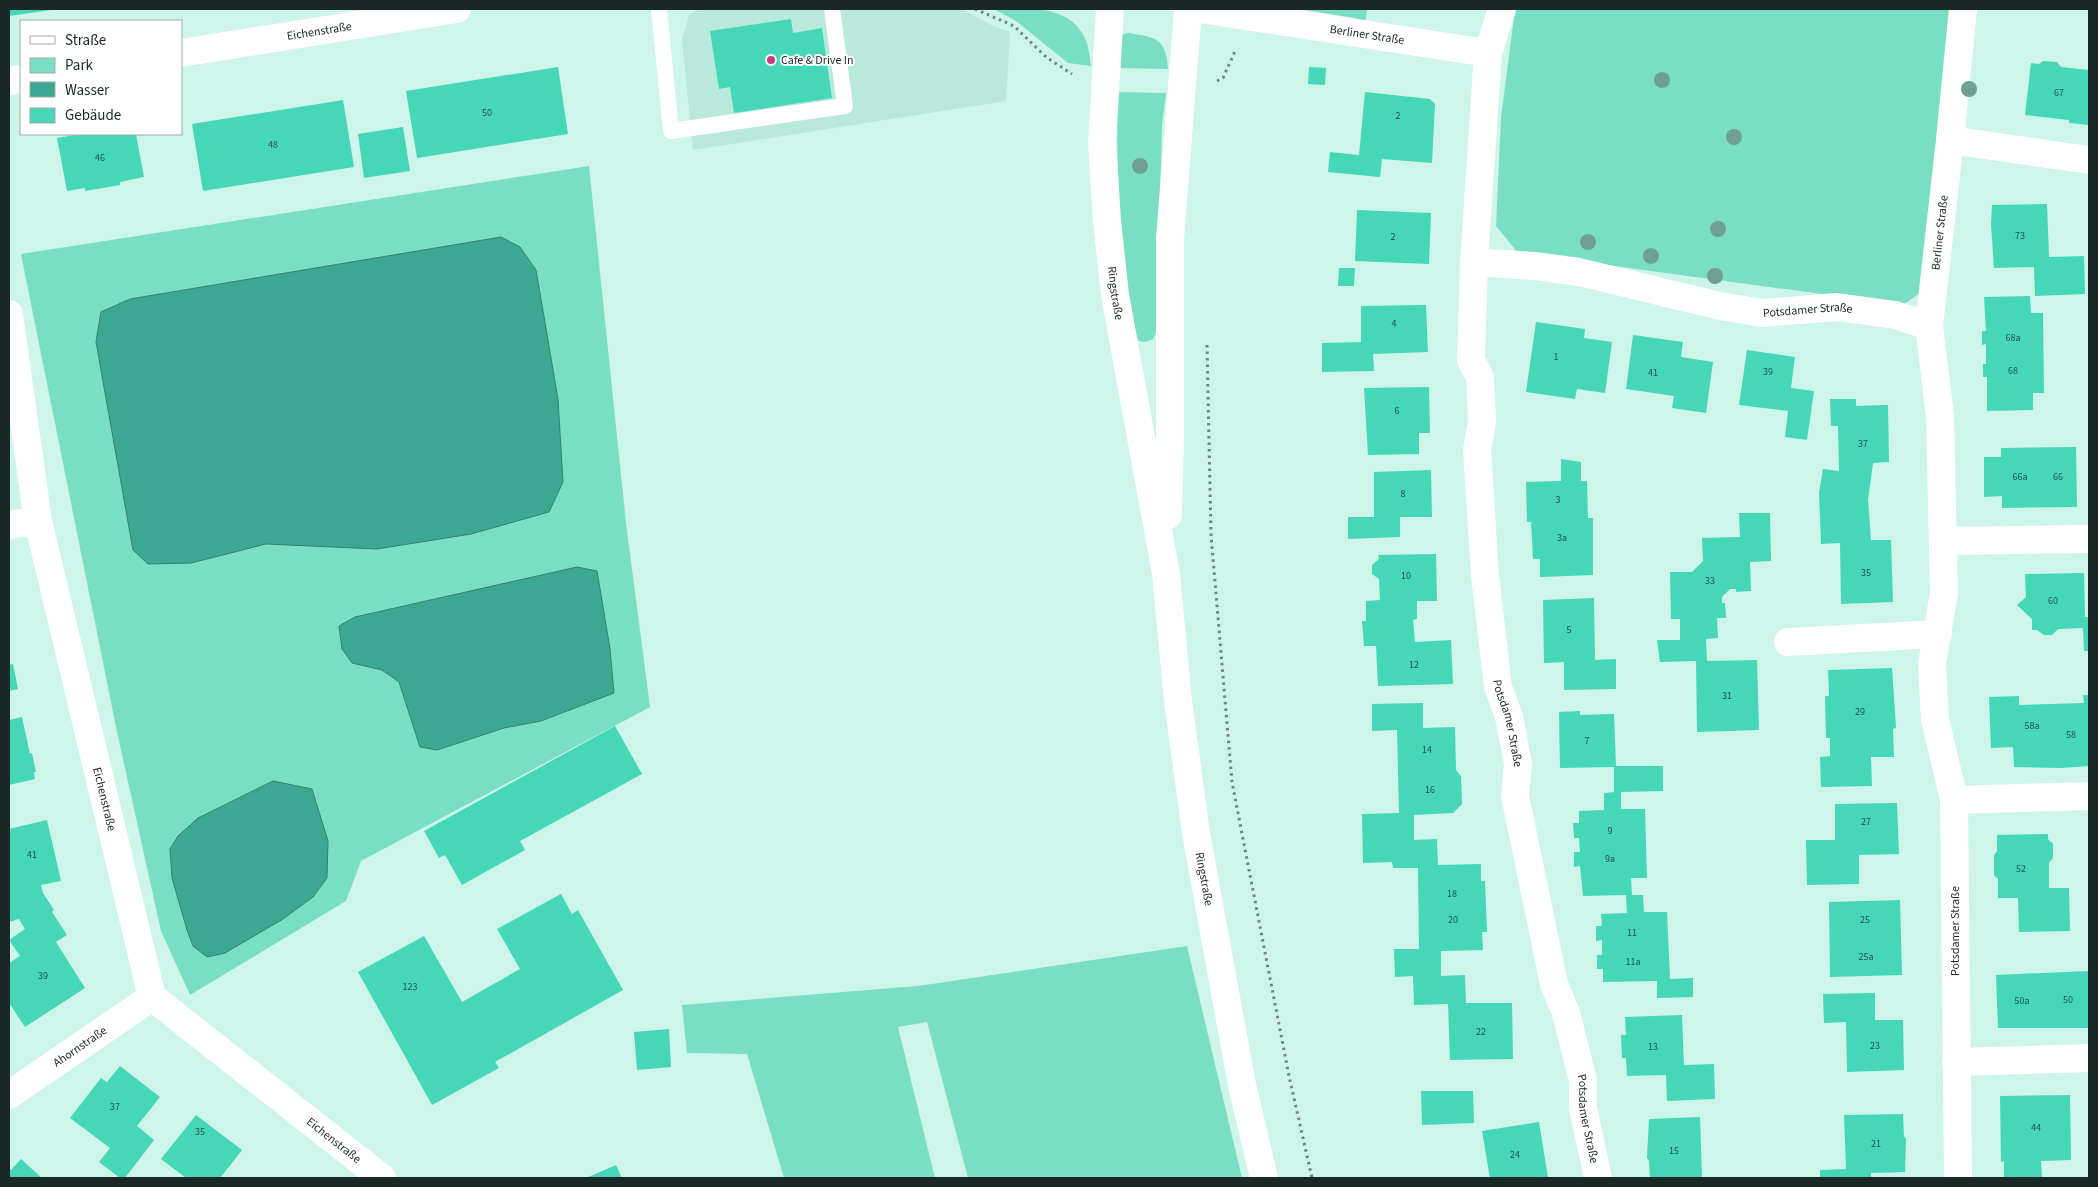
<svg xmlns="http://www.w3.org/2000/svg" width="2098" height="1187" viewBox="0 0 2098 1187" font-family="'Source Sans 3',sans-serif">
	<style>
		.built { fill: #b9e9db }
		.green { fill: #7adec5 }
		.water { fill: #3da891; stroke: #328271 }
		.building { fill: #46d7b8 }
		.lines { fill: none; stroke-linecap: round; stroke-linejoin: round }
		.path { stroke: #6c867f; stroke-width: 3; stroke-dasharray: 2.5 4; stroke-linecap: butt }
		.lane { stroke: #fff; stroke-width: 16 }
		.street { stroke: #fff; stroke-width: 28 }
		.secondary { stroke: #fff; stroke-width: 28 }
		.tree { fill: #6ea093 }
		.poi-dot { fill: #c53d7c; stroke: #fff; stroke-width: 2 }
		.labels { text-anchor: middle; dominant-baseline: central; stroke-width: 4; stroke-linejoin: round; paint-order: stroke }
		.number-label { font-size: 10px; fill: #25544a }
		.street-label { font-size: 12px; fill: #1a2925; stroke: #fff }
		.poi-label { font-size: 12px; fill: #1a2925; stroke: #fff; text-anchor: start }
	</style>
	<rect width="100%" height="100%" fill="#cdf5e9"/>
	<path class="built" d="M700,9H962L991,25L1010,32L1006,101L693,150L682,40L689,15Z"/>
	<path class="green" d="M994,9C1025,9 1066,3 1084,36C1088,44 1090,57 1091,66L1068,63L1016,21Z
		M1300,9H1367L1365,26L1353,25L1354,18Z
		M1515,9H1954L1921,292L1903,305L1518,253L1496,226L1501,118Z
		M1128,33C1156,37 1166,38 1168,69L1117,68L1122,35Z
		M1117,92L1166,93L1162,126L1156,332L1153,339L1145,342L1139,341L1135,335C1119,255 1117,173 1117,92Z
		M589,166L626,523L650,707L361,861L346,901L190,995L161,931L117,732L21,254Z
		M1187,946L1242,1178H968L927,1022L898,1027L935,1178H784L747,1054L687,1053L682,1005L918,986Z"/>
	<path class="water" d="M501,237L520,247L536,270L558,399L563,482L549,512L471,534L377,549L266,544L191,563L148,564L133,550L96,342L101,312L130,299Z
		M577,567L597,571L610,649L614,693L541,721L504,728L437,750L420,747L399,682L382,670L352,663L342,649L339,626L355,617Z
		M273,781L312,789L328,841L327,878L313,897L283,919L225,953L207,957L193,946L187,930L172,878L170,849L178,836L198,818Z"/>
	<path class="building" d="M9,9H51V10L9,16Z
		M791,19L793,33L822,28L832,98L734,113L730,87L719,89L710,31Z
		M2043,61L2057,62L2061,67L2089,70V125L2069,123V120L2025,115L2031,63L2039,64Z
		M558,67L568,134L417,158L406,91Z
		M1309,67L1326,68L1325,85L1308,84Z
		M1365,92L1430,99L1435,104L1432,163L1382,159L1380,177L1328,172L1330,152L1359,155Z
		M343,100L354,167L203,191L192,124Z
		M403,127L410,171L364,178L358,134Z
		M80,134H136L144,177L120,182V185L85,191V188L67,191L57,138Z
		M2047,204L2049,257L2084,256L2085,294L2035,296L2034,267L1994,268L1991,224L1992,205Z
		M1357,210L1431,213L1429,264L1355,261Z
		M1339,268H1355L1354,286H1338Z
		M2030,296L2031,313H2043L2044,393H2033V410L1987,411V377H1983V364H1986V344L1982,345V331H1986L1984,297Z
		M1426,305L1428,352L1373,354L1374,371L1322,372V343L1361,342V306Z
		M1536,322L1585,329L1584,338L1612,342L1605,393L1577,389L1575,399L1526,392Z
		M1633,335L1683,342L1681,357L1713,362L1706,413L1672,408L1674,396L1626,389Z
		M1747,350L1795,357L1791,388L1814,391L1807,440L1785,437L1788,411L1739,405Z
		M1429,387L1430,433H1419V454L1368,455L1364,388Z
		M1830,399H1856V406L1888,405L1889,462L1873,463L1868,500L1871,540H1891L1893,602L1841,604L1840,543L1821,544L1819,493L1823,469L1839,471L1838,426H1831Z
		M2076,447L2077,507L2002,508V496L1984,497V457H2001V448Z
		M1561,459L1581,462V481H1587L1588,518H1593V575L1540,577V559H1533L1531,522H1527L1526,482L1561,481Z
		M1431,470L1432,517H1400V537L1348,539V517H1374V472Z
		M1739,513H1770L1771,561L1750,562L1751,591L1736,592V589H1730L1722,597V603H1725L1726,618H1717L1718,638L1706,639L1707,661L1757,660L1759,730L1697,732L1696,661L1660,662L1657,640H1680V619H1671L1670,572H1692L1703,561L1702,538L1740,537Z
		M1436,554L1437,601H1417V619L1413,620L1415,642L1451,640L1453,684L1378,686L1376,646H1364L1362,621H1366V601L1380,600L1379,579L1372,574V565L1379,559L1378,555Z
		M2084,573L2085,617H2089V651H2084L2083,628L2058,629L2052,635H2044L2037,630H2032V619L2017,605L2026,597L2025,574Z
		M1594,598L1595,660L1616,659V689L1564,690V662L1544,663L1543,600Z
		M13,664L18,689L9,691V665Z
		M1892,668L1896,728L1893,729L1894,757H1871L1872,786L1821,787L1820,757L1830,756V738H1826L1825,696H1829L1828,670Z
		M2083,695H2089V766L2062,768L2014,767L2013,747L1991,748L1989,697L2019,696V705L2051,704L2084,703Z
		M1423,703V728L1455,727L1456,770L1461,776L1462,804L1453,813L1414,815V840L1437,839L1438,865L1481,864V881H1485L1487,932H1482L1483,950L1441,951V976L1465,975L1466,1003H1512L1513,1059L1450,1060L1448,1004L1414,1005L1413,976L1395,977L1394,949H1419L1418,868H1393L1392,862L1363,863L1362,814L1399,813L1397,730L1372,731V704Z
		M1580,711V715L1614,714L1616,766H1663V791L1621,792V809H1645L1647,878H1631L1632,895H1643L1644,912H1667L1670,979L1693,978V997L1657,998V981L1603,982V969H1597V955H1602V940L1596,941V926H1602L1601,914L1627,913L1626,895L1583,896L1580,866L1574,867V852H1580L1579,838H1574L1573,823H1579V811L1604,810V793L1614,792V767L1560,768L1559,712Z
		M22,717L30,754L32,753L36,772H34L35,779L9,785V720Z
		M615,726L642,774L520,841L525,850L462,885L445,855L439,858L424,831Z
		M1897,803L1899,854L1859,855V884L1807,885L1806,840H1835V804Z
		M47,820L61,881L41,885L43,893L54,910L52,912L67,935L56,942L85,988L25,1027L9,1003V963L20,956L9,940L25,929L19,919L9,922V829Z
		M2048,834V839L2053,844V858L2049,863V888H2069L2070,931L2019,932L2018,898H1998V879L1994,875V855L1997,851V835Z
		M561,894L572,914L578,910L623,990L495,1062L499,1068L432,1105L358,972L424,936L462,1002L520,969L497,929Z
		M1900,900L1902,975L1830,977L1829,902Z
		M2089,971V1028H1998L1996,975Z
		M1875,993V1020H1903L1904,1070L1847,1072L1846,1022L1824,1023L1823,994Z
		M1682,1015L1684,1065L1714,1064L1715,1099L1667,1101L1666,1075L1627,1076L1626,1058H1622L1621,1035H1626L1625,1017Z
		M669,1029L671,1067L637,1070L634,1032Z
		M120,1066L160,1097L137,1126L154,1140L125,1178H120L99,1162L110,1148L70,1118L101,1078L107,1082Z
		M1421,1091H1473L1474,1123L1422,1125Z
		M2070,1095L2071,1160L2041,1161L2042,1178H2004V1161L2001,1162L2000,1096Z
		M1903,1114L1904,1136L1906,1139L1905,1172L1871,1173V1178H1820V1170L1846,1169L1844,1115Z
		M196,1115L242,1150L221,1177L223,1178H186L161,1159Z
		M1700,1117L1702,1178H1650L1649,1161L1647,1158L1649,1119Z
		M1539,1122L1548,1178H1490L1482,1131Z
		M21,1159L42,1178H9V1168L11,1170Z
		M616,1165L622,1178H586Z"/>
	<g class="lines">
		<path class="path" d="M975,9L1014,26L1046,57L1072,74
			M1217,81L1223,78L1236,49
			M1207,345L1211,535L1232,782L1289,1076L1312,1178"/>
		<path class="lane" d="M659,9L671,131L845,106L832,9"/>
		<g class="street">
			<path id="s1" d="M1200,9L1488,53"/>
			<path id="s2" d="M1502,9L1488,53L1474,262L1471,360L1480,377L1482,422L1477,450L1485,575L1498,687L1509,717L1518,764L1515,796L1554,984L1566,1013L1583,1080V1108L1598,1178"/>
			<path id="s3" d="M181,53L457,9"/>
			<path d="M9,81L21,79"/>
			<path d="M1950,140L1963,9"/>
			<path id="s4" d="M1474,262L1534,266L1579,272L1720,306L1762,313L1837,307L1895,315L1929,326"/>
			<path id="s5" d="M9,314L38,521L152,997L382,1178"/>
			<path d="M9,525L38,521"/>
			<path d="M1943,541L2089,539"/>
			<path d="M1788,642L1938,634"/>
			<path d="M1954,800L2089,796"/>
			<path d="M1956,1062L2089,1058"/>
			<path id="s6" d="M9,1095L152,997"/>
			<path id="s7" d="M1958,1178L1954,800L1935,719L1932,664L1944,593L1940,416L1929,326L1950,140L2089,160"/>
		</g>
		<g class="secondary">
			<path id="s8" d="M1110,9L1102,143L1107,221L1115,295L1166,574L1178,701L1196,833L1242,1085L1264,1178"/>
			<path d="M1168,515L1170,436V239L1188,9"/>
		</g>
	</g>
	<g class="tree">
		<circle cx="1662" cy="80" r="8"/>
		<circle cx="1969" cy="89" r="8"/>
		<circle cx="1734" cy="137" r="8"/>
		<circle cx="1140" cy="166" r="8"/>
		<circle cx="1718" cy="229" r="8"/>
		<circle cx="1588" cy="242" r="8"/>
		<circle cx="1651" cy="256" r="8"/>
		<circle cx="1715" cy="276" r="8"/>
	</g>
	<circle class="poi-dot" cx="771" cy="60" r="5"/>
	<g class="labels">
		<g class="number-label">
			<text x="2059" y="93">67</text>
			<text x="487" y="113">50</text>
			<text x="1398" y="116">2</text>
			<text x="273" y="145">48</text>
			<text x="100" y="158">46</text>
			<text x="2020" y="236">73</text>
			<text x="1393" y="237">2</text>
			<text x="1394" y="324">4</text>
			<text x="2013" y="338">68a</text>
			<text x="1556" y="357">1</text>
			<text x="2013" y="371">68</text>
			<text x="1768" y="372">39</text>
			<text x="1653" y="373">41</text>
			<text x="1397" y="411">6</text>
			<text x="1863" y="444">37</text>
			<text x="2020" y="477">66a</text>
			<text x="2058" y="477">66</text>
			<text x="1403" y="494">8</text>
			<text x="1558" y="500">3</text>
			<text x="1562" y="538">3a</text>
			<text x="1866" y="573">35</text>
			<text x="1406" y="576">10</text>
			<text x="1710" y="581">33</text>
			<text x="2053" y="601">60</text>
			<text x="1569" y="630">5</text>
			<text x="1414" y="665">12</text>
			<text x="1727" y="696">31</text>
			<text x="1860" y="712">29</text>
			<text x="2032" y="726">58a</text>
			<text x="2071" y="735">58</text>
			<text x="1587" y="741">7</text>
			<text x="1427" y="750">14</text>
			<text x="1430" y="790">16</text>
			<text x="1866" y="822">27</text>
			<text x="1610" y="831">9</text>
			<text x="32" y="855">41</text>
			<text x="1610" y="859">9a</text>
			<text x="2021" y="869">52</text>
			<text x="1452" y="894">18</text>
			<text x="1453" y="920">20</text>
			<text x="1865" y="920">25</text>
			<text x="1632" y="933">11</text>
			<text x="1866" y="957">25a</text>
			<text x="1633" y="962">11a</text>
			<text x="43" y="976">39</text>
			<text x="410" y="987">123</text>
			<text x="2068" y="1000">50</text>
			<text x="2022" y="1001">50a</text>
			<text x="1481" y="1032">22</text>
			<text x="1875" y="1046">23</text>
			<text x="1653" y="1047">13</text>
			<text x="115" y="1107">37</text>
			<text x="2036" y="1128">44</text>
			<text x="200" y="1132">35</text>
			<text x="1876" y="1144">21</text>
			<text x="1674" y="1151">15</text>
			<text x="1515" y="1155">24</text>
		</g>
		<g class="street-label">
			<text stroke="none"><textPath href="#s3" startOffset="140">Eichenstraße</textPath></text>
			<text stroke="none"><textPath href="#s1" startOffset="169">Berliner Straße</textPath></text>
			<text stroke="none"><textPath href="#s7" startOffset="950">Berliner Straße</textPath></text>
			<text stroke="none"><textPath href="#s8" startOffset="285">Ringstraße</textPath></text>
			<text stroke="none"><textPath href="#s4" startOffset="339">Potsdamer Straße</textPath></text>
			<text stroke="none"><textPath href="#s2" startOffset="722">Potsdamer Straße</textPath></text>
			<text stroke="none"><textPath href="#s5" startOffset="495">Eichenstraße</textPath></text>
			<text stroke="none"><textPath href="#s8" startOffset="878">Ringstraße</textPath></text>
			<text transform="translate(1955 931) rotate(-90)">Potsdamer Straße</text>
			<text stroke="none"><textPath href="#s6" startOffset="86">Ahornstraße</textPath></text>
			<text stroke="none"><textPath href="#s2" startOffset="1128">Potsdamer Straße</textPath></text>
			<text stroke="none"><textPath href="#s5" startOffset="930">Eichenstraße</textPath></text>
		</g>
		<g class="poi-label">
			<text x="781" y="60">Cafe &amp; Drive In</text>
		</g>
	</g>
	<rect width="2098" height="1187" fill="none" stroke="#1a2925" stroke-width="20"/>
	<rect x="20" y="20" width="162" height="115" fill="#ffffff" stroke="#a3a9a8"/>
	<rect x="30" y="36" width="25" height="8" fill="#ffffff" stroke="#a3a9a8"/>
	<text x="65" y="45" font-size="15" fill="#1a2925">Straße</text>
	<rect x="30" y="58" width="25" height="15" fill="#7adec5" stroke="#a3a9a8"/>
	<text x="65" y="70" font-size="15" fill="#1a2925">Park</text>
	<rect x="30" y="82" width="25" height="15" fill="#3da891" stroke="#a3a9a8"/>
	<text x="65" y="95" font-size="15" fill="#1a2925">Wasser</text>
	<rect x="30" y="108" width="25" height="15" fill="#46d7b8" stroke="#a3a9a8"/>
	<text x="65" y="120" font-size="15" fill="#1a2925">Gebäude</text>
</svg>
